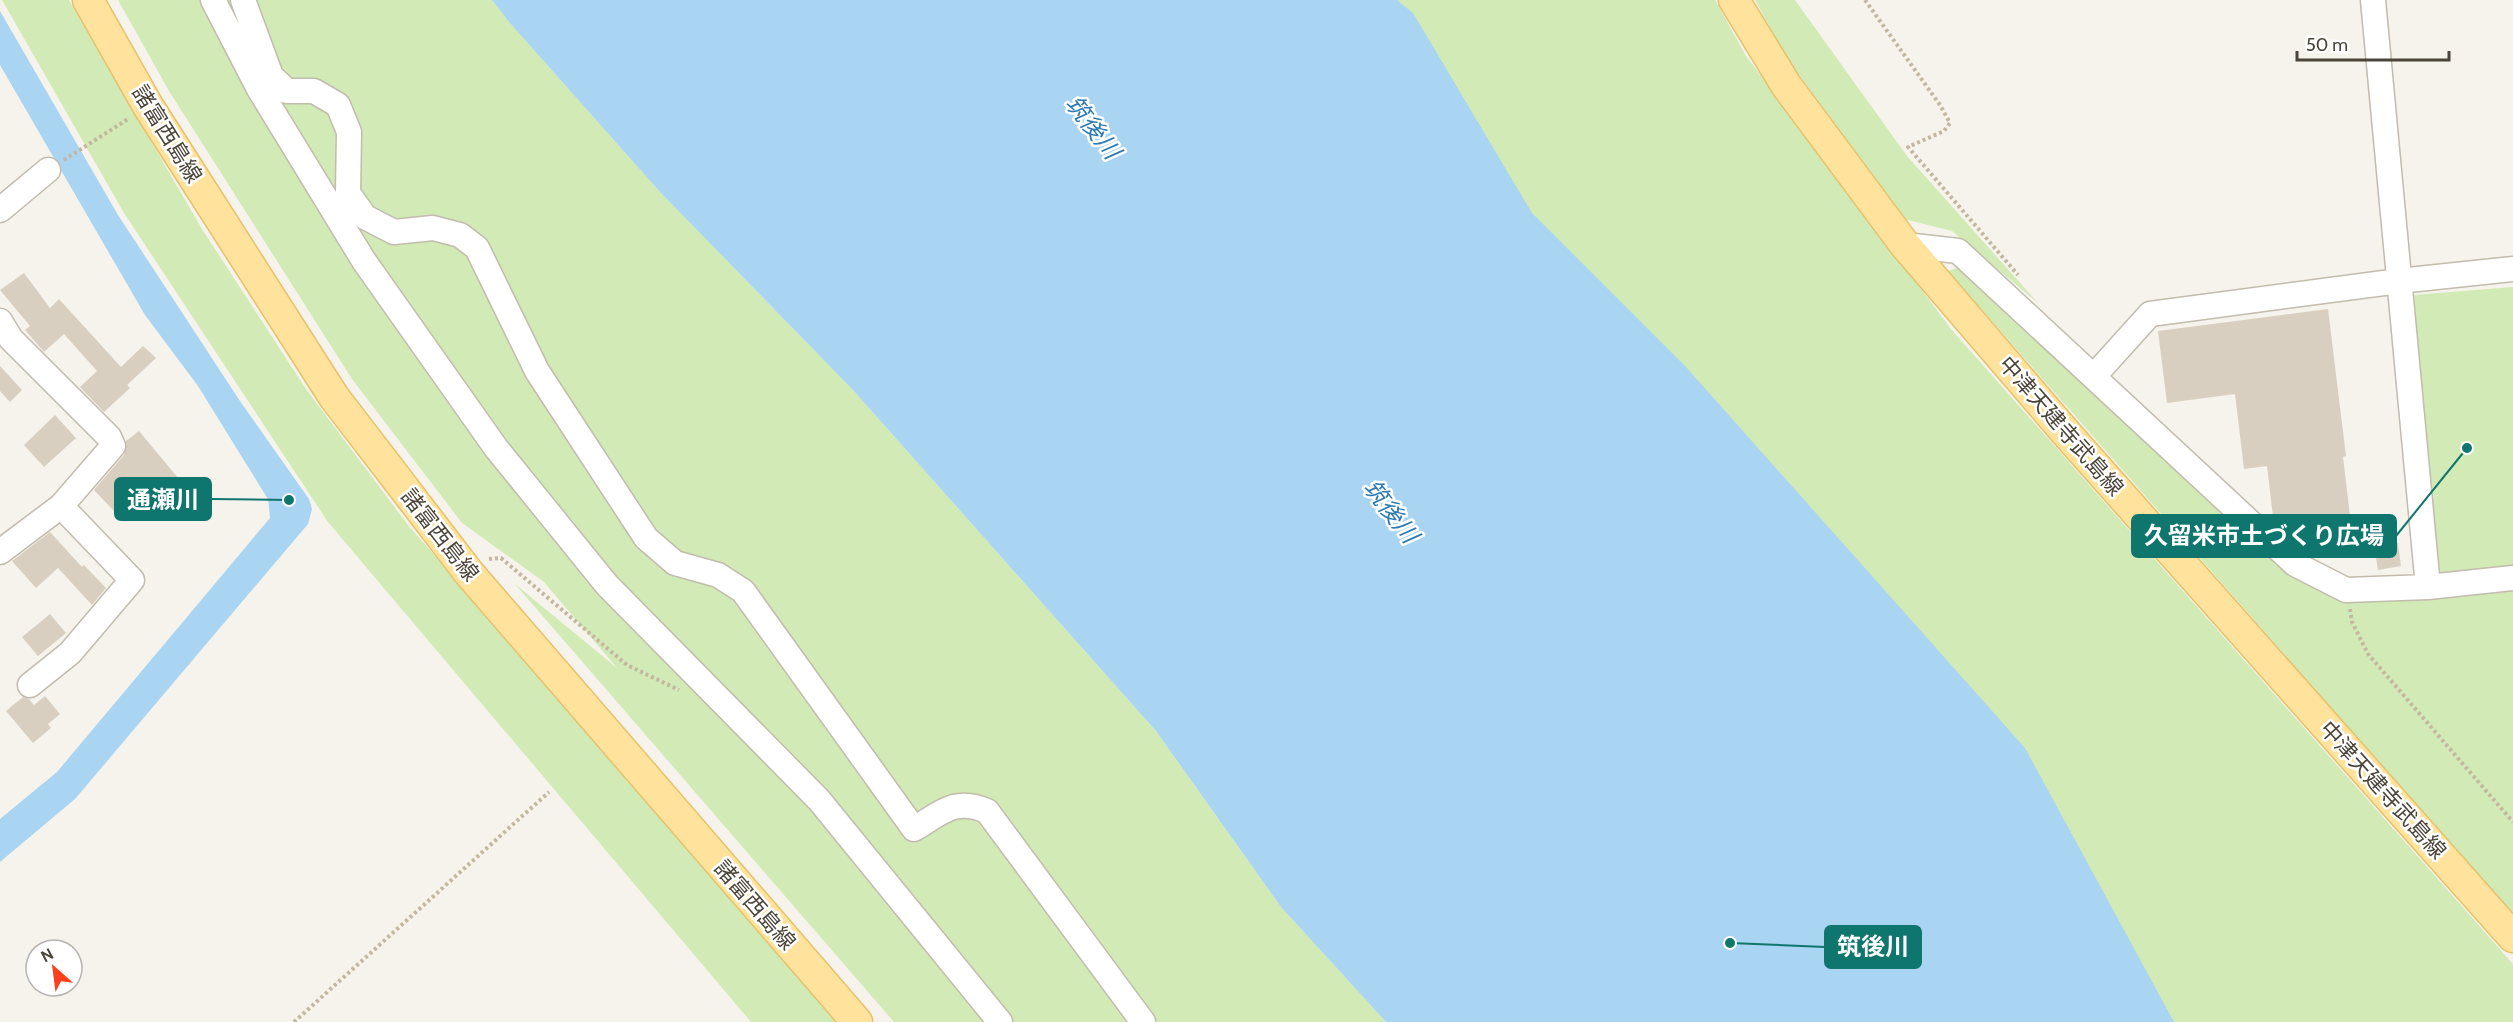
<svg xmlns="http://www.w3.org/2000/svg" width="2513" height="1022" viewBox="0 0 2513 1022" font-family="Cabin,'Noto Sans JP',sans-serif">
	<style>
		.green { fill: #d2eab5 }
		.water { fill: #a9d4f2 }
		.building { fill: #d8cfc1 }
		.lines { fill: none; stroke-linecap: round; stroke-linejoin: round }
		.minor-casing { stroke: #c2bbae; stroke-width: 27 }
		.major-casing { stroke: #e6c16a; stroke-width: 33 }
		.path { stroke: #c4b79f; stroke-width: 4; stroke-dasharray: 3 3; stroke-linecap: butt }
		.minor { stroke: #fff; stroke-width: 24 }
		.major { stroke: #ffe39c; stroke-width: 30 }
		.labels { text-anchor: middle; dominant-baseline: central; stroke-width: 5; stroke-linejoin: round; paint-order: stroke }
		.street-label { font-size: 22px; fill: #4b4439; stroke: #fff }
		.water-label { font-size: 24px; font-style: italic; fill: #2e7ab2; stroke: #fff }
		.leader { fill: none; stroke: #0f766e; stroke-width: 2 }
		.callout-dot { fill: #0f766e; stroke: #fff; stroke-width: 2 }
		.callout { fill: #0f766e; stroke: #0f766e; stroke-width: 2 }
		.callout-label { font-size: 24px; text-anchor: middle; font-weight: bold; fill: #fff }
	</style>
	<rect width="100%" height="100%" fill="#f6f3ec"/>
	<path class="green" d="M2,0H69L202,229L306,389L408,525L839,1022H751L328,522L124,213Z
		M118,0H492L509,22L660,192L853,390L1156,731L1281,907L1386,1022H894L515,584L617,668L544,582L462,523L352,379L169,91Z
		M1307,0H1715L1746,56L1951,329L2513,964V1022H2172Z
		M1755,0H1795L1907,156L2038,303L1952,231L1904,219L1787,58Z
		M1967,265L2287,570L2429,593L2413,295L2513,287V915L1948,271Z"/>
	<path class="water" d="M492,0H1397L1413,13L1532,213L1686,367L2025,748L2174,1022H1386L1281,907L1156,731L853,390L660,192L509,22Z
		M0,11L118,215L242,404L309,499L312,509L308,524L75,799L0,862V819L57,772L270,518L268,499L198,386L145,315L0,65Z"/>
	<path class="building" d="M24,273L50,308L59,299L121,367L143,346L156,358L127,385L130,388L104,412L80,387L97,371L64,334L44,352L25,330L30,326L0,290Z
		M2328,309L2346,456L2343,457L2350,516L2274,525L2267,466L2244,469L2235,394L2167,403L2158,331Z
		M0,366L22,390L10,402L0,391Z
		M55,415L76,438L44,467L24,445Z
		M139,431L179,479L165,490L155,477L115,512L94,490L124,455L126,441Z
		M50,532L82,567L84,565L106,588L92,605L58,568L36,588L12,561Z
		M2398,543L2401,566L2378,570L2374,546Z
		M50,614L66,633L38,656L22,637Z
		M45,696L60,714L48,724L51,728L33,743L6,711L23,697L29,699L34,705Z"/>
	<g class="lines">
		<defs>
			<path id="minor" d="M213,0L259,89L364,261L496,448L607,585L819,800L1000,1022
				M243,0L271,76L287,91H314L338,105L349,132L348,193L365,217L394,232L433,228L460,235L477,248L537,371L646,538L675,563L718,575L743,591L914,829C941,813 955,797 987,811L1143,1022
				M2373,0L2428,587
				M0,210L48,170
				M1905,245L1958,251L2295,564L2346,590L2428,587L2513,578
				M0,321L11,339L109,437L113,446L61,506L0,552
				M2094,376L2150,314L2399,281L2513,269
				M30,685L70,653L132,580L61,506"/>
			<path id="major" d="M88,0L148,106L334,397L469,573L857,1022
				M1734,0L1786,85L1905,245L2067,434L2513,937"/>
		</defs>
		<use href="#minor" class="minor-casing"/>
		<use href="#major" class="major-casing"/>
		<path class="path" d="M1865,0L1940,105L1950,123L1944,131L1908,147L2018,275
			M64,160L128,119
			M489,559L501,558L627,665L679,690
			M2350,609L2352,622L2368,654L2513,822
			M294,1022L549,792"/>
		<use href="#minor" class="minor"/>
		<use href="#major" class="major"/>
	</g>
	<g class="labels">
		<g class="street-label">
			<text transform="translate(167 134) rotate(58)">諸富西島線</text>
			<text transform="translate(2061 426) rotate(49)">中津天建寺武島線</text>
			<text transform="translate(440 535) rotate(52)">諸富西島線</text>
			<text transform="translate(2383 790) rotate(48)">中津天建寺武島線</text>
			<text transform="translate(755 905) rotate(49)">諸富西島線</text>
		</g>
		<g class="water-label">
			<text transform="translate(1093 127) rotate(52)">筑後川</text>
			<text transform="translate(1391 511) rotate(52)">筑後川</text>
		</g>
	</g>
	<path class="leader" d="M289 500L211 499M2467 448L2396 536M1730 943L1825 947"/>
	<g class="callout-dot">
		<circle cx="289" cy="500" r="6"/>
		<circle cx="2467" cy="448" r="6"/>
		<circle cx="1730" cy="943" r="6"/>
	</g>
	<g class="callout">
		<rect x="115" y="478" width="96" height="42" rx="6"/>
		<rect x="2132" y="515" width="264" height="42" rx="6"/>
		<rect x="1825" y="926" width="96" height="42" rx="6"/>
	</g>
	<g class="callout-label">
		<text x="163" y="508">通瀬川</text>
		<text x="2264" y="544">久留米市土づくり広場</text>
		<text x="1873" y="955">筑後川</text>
	</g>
	<g transform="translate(54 968) rotate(332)"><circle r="28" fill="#ffffff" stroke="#b7b4b0" stroke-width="1.5"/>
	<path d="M0-4.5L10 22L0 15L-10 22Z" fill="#fc3f1d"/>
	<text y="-9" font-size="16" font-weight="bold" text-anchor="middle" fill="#4b4439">N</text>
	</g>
	<path d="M2297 51v9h152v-9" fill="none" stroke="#4b4439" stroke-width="3"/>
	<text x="2306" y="51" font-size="18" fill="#4b4439" stroke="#ffffff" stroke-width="4.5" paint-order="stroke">50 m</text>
</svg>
